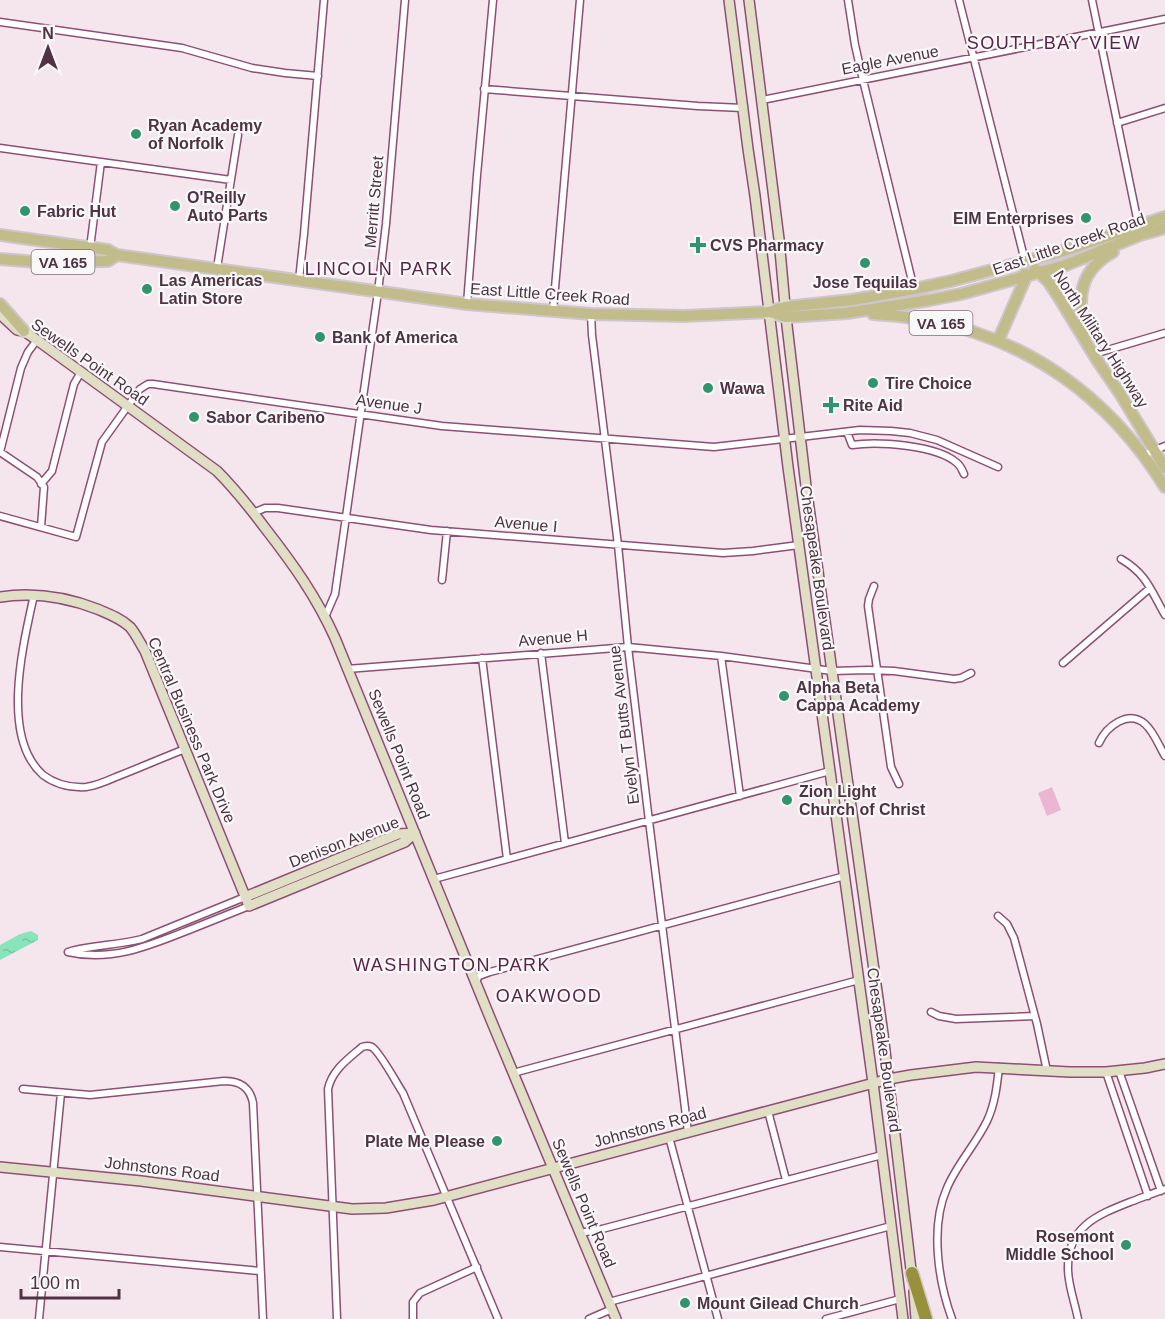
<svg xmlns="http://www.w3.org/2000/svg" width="1165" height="1319" viewBox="0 0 1165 1319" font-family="Arial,sans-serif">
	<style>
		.green { fill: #ebb6d3 }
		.water { fill: url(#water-ripples) }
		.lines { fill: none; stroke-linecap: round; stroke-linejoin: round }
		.street-casing { stroke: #8e4f75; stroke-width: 9 }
		.secondary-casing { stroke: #8e4f75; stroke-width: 12 }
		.primary-casing { stroke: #cec6ca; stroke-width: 14 }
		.highway-casing { stroke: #cec6ca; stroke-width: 15 }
		.street { stroke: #fff; stroke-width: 6 }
		.secondary { stroke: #e0dec4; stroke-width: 9 }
		.primary { stroke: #c1bc89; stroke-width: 10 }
		.highway { stroke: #98903b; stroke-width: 12 }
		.poi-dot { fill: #32946e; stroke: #f8f8f8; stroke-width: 2 }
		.labels { text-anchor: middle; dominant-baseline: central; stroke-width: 4.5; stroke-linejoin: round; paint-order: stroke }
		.shield { fill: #f8f8f8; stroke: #826d79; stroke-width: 1.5 }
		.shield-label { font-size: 15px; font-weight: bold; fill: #4f3243 }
		.street-label { font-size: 16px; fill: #4f3243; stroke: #f8f8f8 }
		.poi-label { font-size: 16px; font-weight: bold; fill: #4f3243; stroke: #f8f8f8; text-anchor: start }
		.neighbourhood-label { font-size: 18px; letter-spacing: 1.5px; fill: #5d2248; stroke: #f8f8f8 }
	</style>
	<defs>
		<pattern id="water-ripples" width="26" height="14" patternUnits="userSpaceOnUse" patternTransform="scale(1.5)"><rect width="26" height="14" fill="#88e4bb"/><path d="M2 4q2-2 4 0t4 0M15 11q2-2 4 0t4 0" fill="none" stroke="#77c4a2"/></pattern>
	</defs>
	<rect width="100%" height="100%" fill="#f5e6ee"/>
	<path class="green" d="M1052,787L1061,810L1047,816L1038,793Z"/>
	<path class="water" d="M31,931L38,935V940L0,960V945L20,934Z"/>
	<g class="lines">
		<defs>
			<path id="street" d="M848,0L855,45L863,80L914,289
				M959,0L1025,261
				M1092,0L1139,228
				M0,22L182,48L252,68L285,73L318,76
				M484,89L698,106L743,108
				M762,100L1165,19
				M1117,123L1165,108
				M0,148L231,180
				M90,248L101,162
				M217,268L238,135
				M299,280L304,234L324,0
				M467,304L477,175L493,0
				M553,311L580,0
				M591,314L592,335L618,545L628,647L649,821L688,1132
				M37,340L28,352L21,368L0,452L37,477L44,487L41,527
				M1094,354L1165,333
				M847,432L852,445C877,441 937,445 957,463C961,466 962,470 964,474
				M1144,455L1165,446
				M41,484L52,471L74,384L81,372
				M253,513L265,508H278L431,530L723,553L753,551L799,545
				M0,516L76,537L102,442L140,389L148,384H153L442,426L714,447L860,430L891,431L910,433L937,440L998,467
				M1121,559C1147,574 1151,591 1165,615
				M442,580L447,531
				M874,586L869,599L868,606L891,767L899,784
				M34,595C23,645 0,737 43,775C55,784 70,788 86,787C96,786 107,781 116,777C139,768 162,758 185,749
				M325,617L335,594L378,292L386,224L405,0
				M541,653L565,843
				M721,656L740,796
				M482,658L507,859
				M1063,663L1150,588
				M347,669L628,647L721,656L832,671L868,670L894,671L954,679L961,678L971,673
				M1099,743C1106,727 1128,709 1145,724C1154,732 1159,746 1165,756
				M434,879L830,771
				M998,916L1007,924L1014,938L1037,1024L1047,1071
				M71,951C94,945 118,945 142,939L245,897
				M68,952C111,962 149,946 189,930C209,922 229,914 249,906
				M476,981L479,976L490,972L845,876
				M931,1012L939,1016L956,1019L1035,1016
				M1119,1071L1161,1191
				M1106,1072L1148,1196
				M513,1073L859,980
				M23,1089L90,1095L224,1081C240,1081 250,1087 253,1103L263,1319
				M768,1111L786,1180
				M669,1137L718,1319
				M580,1233L602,1229L882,1155
				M0,1247L260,1271
				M609,1302L891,1226
				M39,1319L61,1093
				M337,1319L328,1089C332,1070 348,1059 362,1047C366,1046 367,1045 372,1047C380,1052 397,1084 403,1093L498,1319
				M413,1319V1302L420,1293L477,1267
				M589,1319L612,1309
				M826,1319L900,1299
				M952,1319C938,1281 930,1226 947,1188C957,1164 976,1144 987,1121C995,1104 997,1086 999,1067
				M1078,1319C1075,1303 1068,1285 1068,1269C1067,1227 1097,1215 1130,1202C1141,1198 1153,1193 1165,1189"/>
			<path id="secondary" d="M729,0L748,149L755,196L788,467L873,1083L903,1319
				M749,0L779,239L786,317L806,486L883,1034L912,1278
				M0,314L17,330L24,331L37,340L217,471C234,488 250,508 265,528C293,564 316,596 335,638L491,1020L616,1319
				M0,597C33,592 66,597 97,609C109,614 120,618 130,627C136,634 140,643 145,651L249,906L405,842L415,833
				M245,897L398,834L415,833
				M0,1167L141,1181L352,1209L386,1208L434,1200L768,1111L889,1079L911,1075L976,1067L1070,1072H1106L1145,1068L1165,1064
				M914,1292L916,1319"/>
			<path id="primary" d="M0,235L108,250L117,255L467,304L591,314L684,316L769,312L785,307L852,300L914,289L951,281L1060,252L1165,217
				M0,259L37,262L108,261L117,255
				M1035,269L1048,281L1058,296L1097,360L1119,392L1165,468
				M0,304L24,331
				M770,312L786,317L847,313L930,300L961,294L1066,265L1140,235L1165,228
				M873,314C892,315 910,317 928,320C1030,340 1110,398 1165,487
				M1086,334C1076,300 1079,270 1113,252
				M998,341L1026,277L1025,274"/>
			<path id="highway" d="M912,1273L926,1319"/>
		</defs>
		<use href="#street" class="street-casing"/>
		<use href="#secondary" class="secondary-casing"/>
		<use href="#primary" class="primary-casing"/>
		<use href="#highway" class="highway-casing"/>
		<use href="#street" class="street"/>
		<use href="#secondary" class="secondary"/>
		<use href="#primary" class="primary"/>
		<use href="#highway" class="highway"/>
	</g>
	<g class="poi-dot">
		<circle cx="136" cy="134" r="6"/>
		<circle cx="175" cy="206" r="6"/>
		<circle cx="25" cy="211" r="6"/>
		<circle cx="1086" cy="218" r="6"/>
		<path d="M695 236h6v6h6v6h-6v6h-6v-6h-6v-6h6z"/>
		<circle cx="865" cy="263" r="6"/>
		<circle cx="147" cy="289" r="6"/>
		<circle cx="320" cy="337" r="6"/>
		<circle cx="873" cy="383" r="6"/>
		<circle cx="708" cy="388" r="6"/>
		<path d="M828 396h6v6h6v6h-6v6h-6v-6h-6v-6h6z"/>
		<circle cx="194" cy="417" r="6"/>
		<circle cx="784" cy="696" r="6"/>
		<circle cx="787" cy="800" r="6"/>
		<circle cx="497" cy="1141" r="6"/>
		<circle cx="1126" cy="1245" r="6"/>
		<circle cx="685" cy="1303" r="6"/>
	</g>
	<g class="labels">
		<g class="shield">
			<rect x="31.5" y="250" width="63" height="24" rx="4.5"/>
			<rect x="909.5" y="311" width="63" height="24" rx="4.5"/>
		</g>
		<g class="shield-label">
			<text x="63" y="262">VA 165</text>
			<text x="941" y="323">VA 165</text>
		</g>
		<g class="street-label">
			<text transform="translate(890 60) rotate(-11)">Eagle Avenue</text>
			<text transform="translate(374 202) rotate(-85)">Merritt Street</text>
			<text transform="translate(1069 244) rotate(-19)">East Little Creek Road</text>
			<text transform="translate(550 294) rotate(4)">East Little Creek Road</text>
			<text transform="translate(1101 339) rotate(57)">North Military Highway</text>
			<text transform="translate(90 362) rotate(35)">Sewells Point Road</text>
			<text transform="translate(389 404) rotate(8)">Avenue J</text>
			<text transform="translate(526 524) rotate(5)">Avenue I</text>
			<text transform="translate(817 568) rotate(82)">Chesapeake Boulevard</text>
			<text transform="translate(553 638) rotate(-5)">Avenue H</text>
			<text transform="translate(624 725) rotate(-97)">Evelyn T Butts Avenue</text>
			<text transform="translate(192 730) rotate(67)">Central Business Park Drive</text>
			<text transform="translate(399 754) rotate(68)">Sewells Point Road</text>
			<text transform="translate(344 842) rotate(-21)">Denison Avenue</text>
			<text transform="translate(884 1050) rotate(82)">Chesapeake Boulevard</text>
			<text transform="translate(650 1127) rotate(-15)">Johnstons Road</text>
			<text transform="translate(162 1169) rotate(7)">Johnstons Road</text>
			<text transform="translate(584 1203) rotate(67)">Sewells Point Road</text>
		</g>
		<g class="poi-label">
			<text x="148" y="125">Ryan Academy<tspan x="148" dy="18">of Norfolk</tspan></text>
			<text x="187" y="197">O'Reilly<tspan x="187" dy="18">Auto Parts</tspan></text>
			<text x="37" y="211">Fabric Hut</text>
			<text x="1074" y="218" text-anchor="end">EIM Enterprises</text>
			<text x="710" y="245">CVS Pharmacy</text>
			<text x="159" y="280">Las Americas<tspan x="159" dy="18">Latin Store</tspan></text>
			<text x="865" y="282" text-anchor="middle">Jose Tequilas</text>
			<text x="332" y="337">Bank of America</text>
			<text x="885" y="383">Tire Choice</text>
			<text x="720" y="388">Wawa</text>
			<text x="843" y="405">Rite Aid</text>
			<text x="206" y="417">Sabor Caribeno</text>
			<text x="796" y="687">Alpha Beta<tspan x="796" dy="18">Cappa Academy</tspan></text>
			<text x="799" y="791">Zion Light<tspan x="799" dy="18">Church of Christ</tspan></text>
			<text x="485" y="1141" text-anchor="end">Plate Me Please</text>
			<text x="1114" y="1236" text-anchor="end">Rosemont<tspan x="1114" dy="18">Middle School</tspan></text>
			<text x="697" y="1303">Mount Gilead Church</text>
		</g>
		<g class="neighbourhood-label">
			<text x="1054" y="43">SOUTH BAY VIEW</text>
			<text x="379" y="269">LINCOLN PARK</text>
			<text x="452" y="965">WASHINGTON PARK</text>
			<text x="549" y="996">OAKWOOD</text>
		</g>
	</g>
	<g transform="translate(48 48)" stroke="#f8f8f8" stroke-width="4.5" paint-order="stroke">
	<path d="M0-4.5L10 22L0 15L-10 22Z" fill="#4f3243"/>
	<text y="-9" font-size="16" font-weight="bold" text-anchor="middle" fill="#4f3243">N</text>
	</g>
	<path d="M21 1289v9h98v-9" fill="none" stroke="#4f3243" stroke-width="3"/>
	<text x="30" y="1289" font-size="18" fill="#4f3243" stroke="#f8f8f8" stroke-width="4.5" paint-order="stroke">100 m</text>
</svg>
